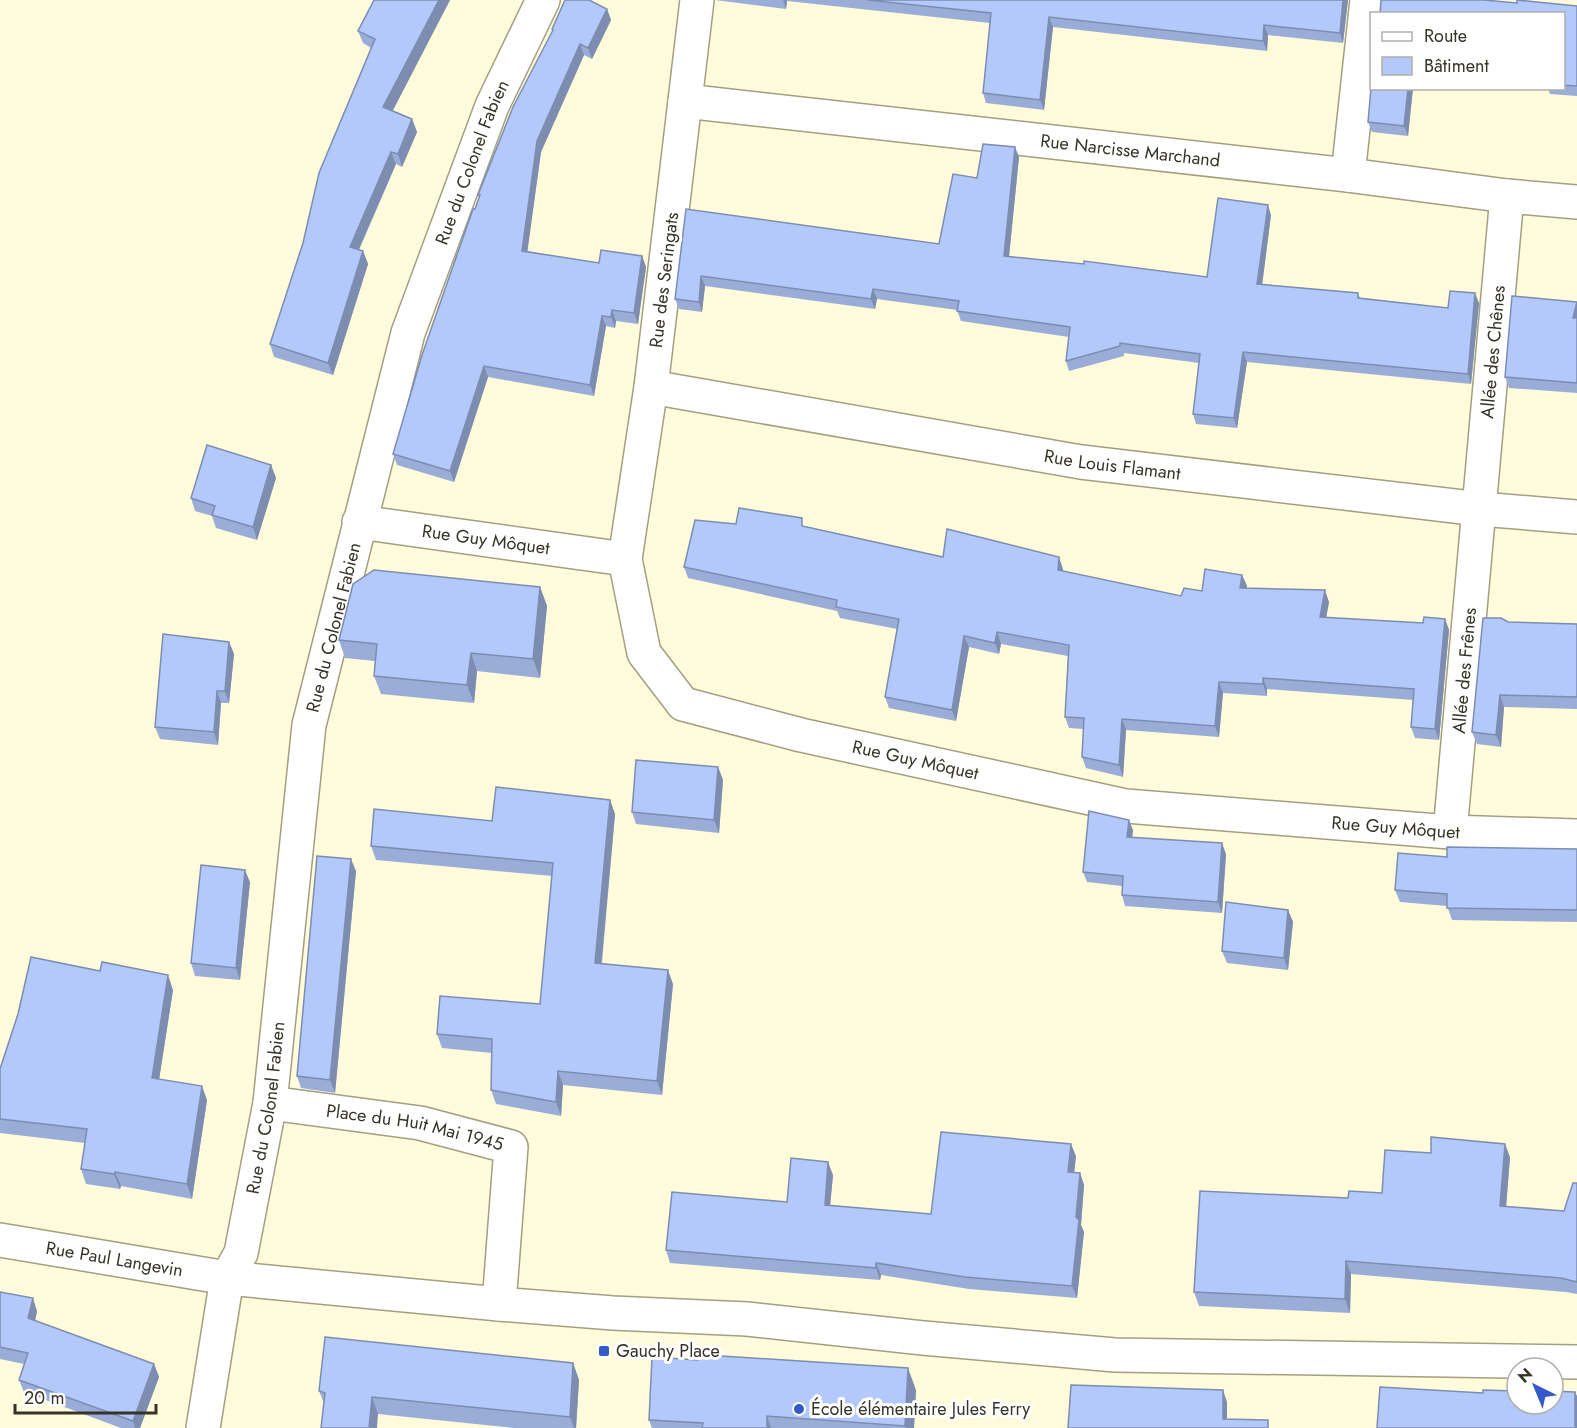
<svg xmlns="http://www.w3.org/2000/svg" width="1577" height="1428" viewBox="0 0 1577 1428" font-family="Jost,sans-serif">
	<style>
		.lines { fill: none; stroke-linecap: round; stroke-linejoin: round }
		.minor-casing { stroke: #a39f82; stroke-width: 36 }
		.secondary-casing { stroke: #a39f82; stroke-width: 36 }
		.minor { stroke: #fff; stroke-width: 33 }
		.secondary { stroke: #fff; stroke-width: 33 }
		.wall { fill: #9aadd8 }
		.shaded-wall { fill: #7d8db0 }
		.building { fill: #b3c9fb; stroke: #7d8db0; stroke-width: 1.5 }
		.poi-dot { fill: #3459c9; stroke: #fff; stroke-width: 2 }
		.labels { text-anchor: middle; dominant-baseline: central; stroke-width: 6; stroke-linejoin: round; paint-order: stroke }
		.street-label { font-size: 18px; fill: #363428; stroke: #fff }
		.poi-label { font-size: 18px; fill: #363428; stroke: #fff; text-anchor: start }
	</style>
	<rect width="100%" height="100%" fill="#fffbdb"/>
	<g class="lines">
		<defs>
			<g id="minor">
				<path id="s1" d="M697,0L651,387L625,559L644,653L683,704L801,735L1126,806L1450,832L1577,836"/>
				<path id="s2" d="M685,101L1348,175L1507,196L1577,202"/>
				<path d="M1348,175L1367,0"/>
				<path id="s3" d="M651,387L1081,462L1480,509L1577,517"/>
				<path id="s4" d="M359,522L625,559"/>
				<path id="s5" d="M1450,832L1507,196"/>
				<path id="s6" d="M270,1103L420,1123L511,1147L499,1304"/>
				<path id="s7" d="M203,1428L227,1278L241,1253L270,1103L309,725L408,333L492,106L543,0"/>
			</g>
			<g id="secondary">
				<path id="s8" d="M0,1240L227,1278L499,1304L613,1313L747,1319L923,1338L1115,1355L1577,1362"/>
			</g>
		</defs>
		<use href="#minor" class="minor-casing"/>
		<use href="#secondary" class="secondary-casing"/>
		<use href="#minor" class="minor"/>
		<use href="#secondary" class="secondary"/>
	</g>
	<path class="wall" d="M374,0H450L392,111L412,119L417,132L402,167L396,164L359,250L363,251L368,264L333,375L274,357L270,344L371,48L363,43L358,31Z
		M715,0H1348L1343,43L1268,35L1267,51L1053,27L1044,110L986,103L983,93L990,23L787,1L786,9Z
		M1517,3L1577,6V96L1550,94L1548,88H1563V14Z
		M607,9L611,20L592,59L584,55L541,152L527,251L599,263L642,256L646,267L638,324L616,321L615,328L606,326L594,396L488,377L454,482L397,465L393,454L479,197L478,195L552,32V29Z
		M1413,88L1408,136L1372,132L1368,122Z
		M1019,157L1009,257L1207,277L1271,215L1262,284L1358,293L1360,298L1448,308L1479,303L1471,384L1247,362L1237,428L1196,424L1193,414L1199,363L1124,353V356L1069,371L1066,361L1069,337L961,321L957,310L877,299L875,309L705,286L702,312L679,309L675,299L686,209L939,244L977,178Z
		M1577,302V393L1509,388L1505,377Z
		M271,465L276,478L257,540L216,528L212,516L195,511L191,498Z
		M736,524L805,526L943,557L1063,569V571L1181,596L1202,591L1242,575L1247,586L1246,588L1329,602L1326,618L1423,623L1445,619L1449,630L1439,740L1415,738L1411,727L1413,700L1267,689V696L1223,693L1219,737L1126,730L1123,777L1086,768L1082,757L1084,729L1069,728L1065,717L1068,656L1001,644L999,654L969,647L956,721L889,708L885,697L897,629L840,618L837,611L688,578L684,567Z
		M540,587L547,606L540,678L477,671L474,703L381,694L374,676L375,661L345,658L339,640Z
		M1508,622L1577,624V709L1504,707L1501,747L1477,744L1472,732Z
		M229,642L234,654L229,703H221L218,745L160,739L155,727Z
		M718,767L723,780L719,833L636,824L632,812Z
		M610,800L615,814L602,963L673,984L662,1095L563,1085L561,1116L496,1104L491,1090L492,1053L442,1048L437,1034L540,1004L552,876L376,860L371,846L492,821Z
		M1133,830L1132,838L1226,854L1222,913L1125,906L1122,895V886L1087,882L1083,872Z
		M1577,849V922L1452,920L1447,906L1400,902L1395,890L1447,857Z
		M356,871L335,1093L301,1088L297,1076Z
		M250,882L240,980L195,976L191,963Z
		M1288,910L1293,922L1288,970L1227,963L1222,951Z
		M173,990L159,1079L207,1100L192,1199L121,1186L120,1189L86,1184L81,1169L85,1143L0,1133V1069Z
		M1431,1153L1510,1157L1506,1207L1564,1211L1577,1183V1294L1566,1292L1351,1274L1350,1313L1199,1306L1194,1292L1348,1198L1382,1193Z
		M1076,1156L1074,1172L1080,1173L1084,1185L1081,1225L1084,1232L1077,1298L969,1289L881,1275L880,1280L670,1263L666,1250L787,1202L833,1175L830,1205L931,1214Z
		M0,1292L37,1311L35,1321L154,1364L159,1377L140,1428H121L24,1392L19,1380L24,1364L0,1359Z
		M573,1363L579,1380L576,1428H514L378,1414L324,1403L319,1391Z
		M916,1390L914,1428H652L649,1420Z"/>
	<path class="shaded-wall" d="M439,0H450L388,120L383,107Z
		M783,0H786L787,1L786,9Z
		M1343,0H1348L1343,43L1340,33Z
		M607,9L611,20L592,59L588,48Z
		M1049,17L1053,27L1044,110L1040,100Z
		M1264,25L1268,35L1267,51L1263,41Z
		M580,44L584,55L541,152L526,262L522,251L537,141Z
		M1408,88H1413L1408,136L1404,126Z
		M412,119L417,132L402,167L398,154Z
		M1015,147L1019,157L1008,266L1004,256Z
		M391,152L396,164L354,260L350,247Z
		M1268,205L1271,215L1261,294L1257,284Z
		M363,251L368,264L333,375L328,363Z
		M642,256L646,267L638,324L634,313Z
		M701,276L705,286L702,312L699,302Z
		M873,289L877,299L875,309L871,299Z
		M1475,293L1479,303L1471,384L1468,374Z
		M1577,302V327L1573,318Z
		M612,310L616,321L615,328L611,317Z
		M602,316L606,326L594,396L590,385Z
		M1243,352L1247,362L1237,428L1234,418Z
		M484,366L488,377L454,482L450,471Z
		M271,465L276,478L257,540L253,527Z
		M1059,557L1063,569L1062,581L1058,570Z
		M1242,575L1247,586L1244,599L1240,588Z
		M540,587L547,606L540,678L533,659Z
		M1325,590L1329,602L1324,629L1320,617Z
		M1445,619L1449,630L1439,740L1435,729Z
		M997,632L1001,644L999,654L995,643Z
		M964,636L969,647L956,721L952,710Z
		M229,642L234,654L229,703L225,691Z
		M471,653L477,671L474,703L467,685Z
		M1263,678L1267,689V696L1263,684Z
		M1219,682L1223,693L1219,737L1215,726Z
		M217,691L221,703L218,745L214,732Z
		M1500,695L1504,707L1501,747L1496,735Z
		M1122,719L1126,730L1123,777L1119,765Z
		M718,767L723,780L719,833L714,820Z
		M610,800L615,814L600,977L595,963Z
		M1129,820L1133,830L1131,848L1127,837Z
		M1222,843L1226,854L1222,913L1218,902Z
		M351,859L356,871L335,1093L330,1080Z
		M245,870L250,882L240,980L236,968Z
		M1288,910L1293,922L1288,970L1284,958Z
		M668,970L673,984L662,1095L657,1081Z
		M168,975L173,990L157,1093L152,1078Z
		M558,1071L563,1085L561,1116L556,1102Z
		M202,1086L207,1100L192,1199L187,1184Z
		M1071,1144L1076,1156L1073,1184L1068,1172Z
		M1505,1144L1510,1157L1505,1220L1500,1206Z
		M828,1162L833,1175L829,1217L825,1205Z
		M115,1172L121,1186L120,1189L114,1174Z
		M1080,1173L1084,1185L1081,1225L1084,1232L1077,1298L1072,1286L1076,1217Z
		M1346,1261L1351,1274L1350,1313L1345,1299Z
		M876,1263L881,1275L880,1280L876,1268Z
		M33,1298L37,1311L33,1331L28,1318Z
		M573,1363L579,1380L576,1428H574L570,1417Z
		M154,1364L159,1377L140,1428H135L133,1421Z
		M908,1368L916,1390L914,1428H906L905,1426Z
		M1223,1390L1227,1402V1428L1223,1419Z
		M1575,1392L1577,1396V1428H1575Z
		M372,1397L378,1414L377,1428H369Z
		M767,1416L771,1428H767Z"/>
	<path class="building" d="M374,0H439L383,107L412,119L398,154L391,152L350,247L363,251L328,363L270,344L303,243L319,173L375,39L358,31Z
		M565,0H589L607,9L588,48L580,44L537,141L522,251L599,263L601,250L642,256L634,313L612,310L611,317L602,316L590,385L484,366L450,471L393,454L422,355L473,209H475L480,195H478L513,107L553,30L552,29Z
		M867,0H1343L1340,33L1264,25L1263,41L1049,17L1040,100L983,93L991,13Z
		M1381,0H1484L1517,3V0L1577,6V86L1563,85V14H1380Z
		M1371,88H1408L1404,126L1368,122Z
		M983,144L1015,147L1004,256L1084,264V261L1207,277L1218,198L1268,205L1257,284L1358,293V298L1448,308L1450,291L1475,293L1468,374L1243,352L1234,418L1193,414L1200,354L1120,343V346L1066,361L1070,327L957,311L959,301L873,289L871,299L701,276L699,302L675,299L686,209L939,244L953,174L977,178Z
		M1512,296L1577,302L1573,318H1577V383L1505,377Z
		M207,445L271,465L253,527L212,515L215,506L191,498Z
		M739,508L802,518V526L943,557L947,529L1059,557L1058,570L1181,596L1184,588L1202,591L1205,569L1242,575L1240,588L1325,590L1320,617L1423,623L1424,617L1445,619L1435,729L1411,727L1414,689L1263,678V684L1219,682L1215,726L1122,719L1119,765L1082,757L1084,718L1065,717L1069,645L997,632L995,643L964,636L952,710L885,697L899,619L836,607L837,600L684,567L695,520L736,524Z
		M374,570L540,587L533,659L471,653L467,685L374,676L377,644L339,640L353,584Z
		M1483,618H1501L1508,622L1577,624V697L1500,695L1496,735L1472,732Z
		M163,634L229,642L225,691H217L214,732L155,727Z
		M636,760L718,767L714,820L632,812Z
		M496,787L610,800L595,963L668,970L657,1081L558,1071L556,1102L491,1090L492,1039L437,1034L440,996L540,1004L553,863L371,846L374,809L492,821Z
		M1089,811L1129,820L1127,837L1222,843L1218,902L1122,895L1123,876L1083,872Z
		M1447,847L1577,849V910L1447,908V894L1395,890L1398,853L1447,857Z
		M317,856L351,859L330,1080L297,1076Z
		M201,865L245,870L236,968L191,963Z
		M1226,902L1288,910L1284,958L1222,951Z
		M31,957L100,971L102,962L168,975L152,1078L202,1086L187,1184L115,1172L114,1174L81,1169L87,1129L0,1119V1069L18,1014Z
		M941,1132L1071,1144L1068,1172L1080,1173L1076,1217L1079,1220L1072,1286L965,1277L876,1263V1268L666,1250L672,1192L787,1202L791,1158L828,1162L825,1205L931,1214Z
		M1431,1137L1505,1144L1500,1206L1564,1211L1573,1183H1577V1282L1561,1278L1346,1261L1345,1299L1194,1292L1200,1191L1348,1198L1349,1191L1382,1193L1385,1150L1431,1153Z
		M0,1292L33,1298L28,1318L154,1364L133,1421L19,1380L28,1353L0,1347Z
		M325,1337L573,1363L570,1417L372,1397L369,1428H321L325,1393L319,1391Z
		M706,1355L908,1368L905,1426L767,1416V1428H702L703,1423L649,1420L652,1357L698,1360Z
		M1071,1385L1223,1390V1419L1268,1420V1428H1068Z
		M1380,1387L1483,1393V1390L1517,1391V1404H1553V1391L1575,1392V1428H1377Z"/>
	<g class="poi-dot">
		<rect x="598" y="1345" width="12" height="12" rx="3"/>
		<circle cx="799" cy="1409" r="6"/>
	</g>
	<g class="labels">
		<g class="street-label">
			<text stroke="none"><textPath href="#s2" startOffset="448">Rue Narcisse Marchand</textPath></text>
			<text stroke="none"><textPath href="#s7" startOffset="1300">Rue du Colonel Fabien</textPath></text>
			<text transform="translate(664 280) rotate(-83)">Rue des Seringats</text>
			<text stroke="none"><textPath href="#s5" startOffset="482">Allée des Chênes</textPath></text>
			<text stroke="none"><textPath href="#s3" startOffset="468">Rue Louis Flamant</textPath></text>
			<text stroke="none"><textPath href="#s4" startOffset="128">Rue Guy Môquet</textPath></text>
			<text stroke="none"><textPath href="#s7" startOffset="814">Rue du Colonel Fabien</textPath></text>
			<text stroke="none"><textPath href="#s5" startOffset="162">Allée des Frênes</textPath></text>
			<text stroke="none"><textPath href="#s1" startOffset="963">Rue Guy Môquet</textPath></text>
			<text stroke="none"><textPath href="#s1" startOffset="1449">Rue Guy Môquet</textPath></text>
			<text stroke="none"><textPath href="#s7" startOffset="328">Rue du Colonel Fabien</textPath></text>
			<text stroke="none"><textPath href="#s6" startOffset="147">Place du Huit Mai 1945</textPath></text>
			<text stroke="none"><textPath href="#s8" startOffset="116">Rue Paul Langevin</textPath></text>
		</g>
		<g class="poi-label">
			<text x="616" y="1351">Gauchy Place</text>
			<text x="811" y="1409">École élémentaire Jules Ferry</text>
		</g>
	</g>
	<rect x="1370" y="12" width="195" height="78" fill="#ffffff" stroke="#afaea9" stroke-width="1.5"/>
	<rect x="1382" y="32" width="30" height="9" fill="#ffffff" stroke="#afaea9" stroke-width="1.5"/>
	<text x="1424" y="42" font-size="18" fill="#363428">Route</text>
	<rect x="1382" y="57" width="30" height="18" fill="#b3c9fb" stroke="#afaea9" stroke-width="1.5"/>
	<text x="1424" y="72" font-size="18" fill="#363428">Bâtiment</text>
	<g transform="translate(1535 1386) rotate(317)"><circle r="28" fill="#ffffff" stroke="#afaea9" stroke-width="1.5"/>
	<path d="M0-4.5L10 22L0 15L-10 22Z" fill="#3459c9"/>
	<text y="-9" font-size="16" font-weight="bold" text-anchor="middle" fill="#363428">N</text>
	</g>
	<path d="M15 1404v9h141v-9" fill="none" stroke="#363428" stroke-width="3"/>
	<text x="24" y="1404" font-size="18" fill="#363428" stroke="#ffffff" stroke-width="4.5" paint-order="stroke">20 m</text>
</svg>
